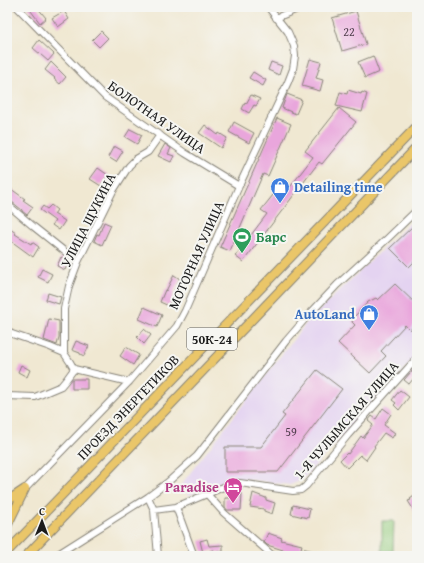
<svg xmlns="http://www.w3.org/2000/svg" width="424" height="563" viewBox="0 0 424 563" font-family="'Gentium Book Plus',serif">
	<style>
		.built { fill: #e4d3f1 }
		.green { fill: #96cc7e; stroke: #59744d }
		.building { fill: #e9a6dc }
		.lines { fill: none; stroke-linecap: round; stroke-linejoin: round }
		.minor-casing { stroke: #868277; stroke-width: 8 }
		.major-casing { stroke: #868277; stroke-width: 10 }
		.minor { stroke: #fff; stroke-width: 6 }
		.major { stroke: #eac669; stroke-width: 8 }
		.labels { text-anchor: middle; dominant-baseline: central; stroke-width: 4; stroke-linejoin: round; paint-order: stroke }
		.number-label { font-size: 12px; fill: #4f3e4c }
		.shield { fill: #f6f6f2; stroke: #5d5d5c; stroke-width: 1 }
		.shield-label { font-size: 13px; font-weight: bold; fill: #1c1c1c }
		.street-label { font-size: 14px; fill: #1c1c1c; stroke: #f6f6f2 }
		.shop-label { font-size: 14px; font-weight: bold; fill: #366cbe; stroke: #f6f6f2; text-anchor: start }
		.leisure-label { font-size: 14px; font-weight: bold; fill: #27864d; stroke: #f6f6f2; text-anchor: start }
		.hotel-label { font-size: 14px; font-weight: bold; fill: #b23c85; stroke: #f6f6f2; text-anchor: end }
	</style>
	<rect width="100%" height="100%" fill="#f6f6f2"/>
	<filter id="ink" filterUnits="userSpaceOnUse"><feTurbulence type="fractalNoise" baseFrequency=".025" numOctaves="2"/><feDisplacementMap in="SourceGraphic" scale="8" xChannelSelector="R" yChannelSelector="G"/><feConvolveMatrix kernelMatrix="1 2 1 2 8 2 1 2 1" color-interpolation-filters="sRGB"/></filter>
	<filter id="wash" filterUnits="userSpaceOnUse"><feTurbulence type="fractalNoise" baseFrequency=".012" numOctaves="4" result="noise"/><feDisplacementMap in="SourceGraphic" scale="16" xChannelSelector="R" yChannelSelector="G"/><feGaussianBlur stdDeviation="0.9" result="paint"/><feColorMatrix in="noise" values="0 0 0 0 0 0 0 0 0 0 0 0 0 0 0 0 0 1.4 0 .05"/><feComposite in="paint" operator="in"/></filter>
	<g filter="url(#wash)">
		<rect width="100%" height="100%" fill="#f0e8d2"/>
		<path class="built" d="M417,216V355L374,403L352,426L302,480L290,485L248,479H232L189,495L180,486L307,322Z"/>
		<path class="green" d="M382,521H394L393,551H382Z"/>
		<g id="blocks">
			<path class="building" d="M28,7H37L46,18L40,23Z
				M64,11L69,19L58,27L52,18Z
				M356,11L366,44L342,51L332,18Z
				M101,31L108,38L99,47L92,40Z
				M39,40L54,54L48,61L33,48Z
				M373,56L379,72L365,78L358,62Z
				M310,59L321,62L316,78L323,80L320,91L302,86Z
				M51,62L66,77L60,84L54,79L55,78L45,70Z
				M271,62L282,66L279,75L268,70Z
				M253,72L266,80L263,86L249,78Z
				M348,90L361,94L362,92L367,94L362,112L336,106L340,92L347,94Z
				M287,94L302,100L296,114L282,108Z
				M251,95L260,99L256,106L254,105L249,113L242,109L245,103L246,104Z
				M339,108L356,122L322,164L319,162L243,262L235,256L267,214L261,210L277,190L284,195L313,157L305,151Z
				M277,118L291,124L268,176L263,174L230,251L220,247Z
				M234,122L254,133L249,143L229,132Z
				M205,125L218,135L219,133L227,138L221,148L199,133Z
				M130,129L142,135L137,144L125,137Z
				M165,144L171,148L168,154L174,156L171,162L158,156Z
				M114,146L123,151L116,162L108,157Z
				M98,168L108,175L101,186L90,179Z
				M7,186L25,199L23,200L33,207L27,215L22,211V210L7,198Z
				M51,205L57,210L54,214L65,221L59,230L52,225L55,221L40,210L43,206L47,209Z
				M104,222L111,225L102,245L94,241L97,234L99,235Z
				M413,226L417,230V259L409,267L390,248Z
				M10,229L16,233L15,234L31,244L32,242L39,247L33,257L7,238V234Z
				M61,257L69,261L65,270L57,266Z
				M42,269L52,274L48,282L38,277Z
				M174,275L180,279L173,294H174L169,306L160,302L165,290L166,291Z
				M395,284L417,305V322L410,330L405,325L381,351L386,356L370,373L338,343L355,325L352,322L354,317L368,302L376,298L378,300Z
				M48,293L61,297L59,304L46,300Z
				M144,307L162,315L157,327L139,319Z
				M49,319L59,321V337L57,345L44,340Z
				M144,329L151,335L144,344L137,337Z
				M76,341L89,346L84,356L80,354V353L72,350Z
				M126,347L139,355L133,365L120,356Z
				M21,365L30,370L27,377L18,372Z
				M417,365V381L414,378L409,384L404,380Z
				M317,370L342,389L278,472H225V447H261L285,416L282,414Z
				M72,379H87V389H72Z
				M400,390L409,397L399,410L394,405L396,403L392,400Z
				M383,408L391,414L384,425L395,433L392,438L384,433L374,446L375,447L366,460L360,455L347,468L340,460L347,453L348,454L361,436L363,438L373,425L368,421L372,416L376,419Z
				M236,492L242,493L241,510H227L225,507V498H235Z
				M253,493L266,498V500L275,503L272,514L264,511V509L250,507Z
				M417,494V515L408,501L411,500L410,499Z
				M293,505L310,509L308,518L291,514Z
				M268,533L282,538L281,540L302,545L301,548L314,551L313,556H304L283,551V550L267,545L264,542Z
				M207,539L209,546L223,545V552H214V550L203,553L200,541Z"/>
		</g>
	</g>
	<g filter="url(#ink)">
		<use href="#blocks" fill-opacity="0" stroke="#868277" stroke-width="1"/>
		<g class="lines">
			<defs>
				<path id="minor" d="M17,7L105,97L185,153L239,186
					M276,18L302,7
					M7,204L34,227L78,262
					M7,331L12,334L50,347L64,353L70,362L74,369L129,382
					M64,353V309L69,286L78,262L113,191L129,166L136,159L148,152L160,135
					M7,396L35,397L61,386L66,380L74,369
					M25,489L129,382L177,326L185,311L239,186L288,82L293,69L295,56L294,46L288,32L268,7
					M207,494L224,513L272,555L278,556
					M148,497L154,510L158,556
					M176,507L194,556
					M154,510L176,507L233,483H240L293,491L301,490L306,486L348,435L417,358
					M55,556L148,497L168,482L197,456L286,341L305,319L337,285L388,238L417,210"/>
				<path id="major" d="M7,501L25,489
					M7,526L25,489
					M7,552L417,126
					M26,556L417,147"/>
			</defs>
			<use href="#minor" class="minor-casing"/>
			<use href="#major" class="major-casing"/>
			<use href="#minor" class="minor"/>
			<use href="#major" class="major"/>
		</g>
	</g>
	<defs>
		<symbol id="shop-pin" viewBox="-11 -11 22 30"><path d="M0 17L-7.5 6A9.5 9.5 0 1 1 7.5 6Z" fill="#3f7fe0" stroke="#f6f6f2"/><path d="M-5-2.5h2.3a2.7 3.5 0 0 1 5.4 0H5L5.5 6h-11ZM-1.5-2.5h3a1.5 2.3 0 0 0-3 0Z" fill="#fff"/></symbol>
		<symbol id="stadium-pin" viewBox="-11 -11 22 30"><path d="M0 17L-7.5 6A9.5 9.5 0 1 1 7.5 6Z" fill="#2e9e5b" stroke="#f6f6f2"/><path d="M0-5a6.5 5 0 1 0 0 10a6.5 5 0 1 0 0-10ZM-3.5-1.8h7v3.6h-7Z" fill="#fff"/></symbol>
		<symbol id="hotel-pin" viewBox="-11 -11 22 30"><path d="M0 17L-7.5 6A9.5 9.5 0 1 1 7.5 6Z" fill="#d1479c" stroke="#f6f6f2"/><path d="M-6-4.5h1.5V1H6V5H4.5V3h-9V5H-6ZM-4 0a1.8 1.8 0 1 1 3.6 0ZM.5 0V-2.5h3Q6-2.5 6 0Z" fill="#fff"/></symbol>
	</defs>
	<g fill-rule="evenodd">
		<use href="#shop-pin" x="269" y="176" width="22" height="30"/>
		<use href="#stadium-pin" x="231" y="226" width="22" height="30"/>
		<use href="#shop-pin" x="358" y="303" width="22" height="30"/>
		<use href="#hotel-pin" x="222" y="476" width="22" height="30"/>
	</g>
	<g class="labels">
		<g class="number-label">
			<text x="349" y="31">22</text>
			<text x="291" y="431">59</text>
		</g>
		<rect class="shield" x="187" y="328" width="50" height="22" rx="3"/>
		<g class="shield-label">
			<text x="212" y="339">50К-24</text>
		</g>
		<g class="street-label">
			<text transform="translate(157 117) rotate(35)">БОЛОТНАЯ УЛИЦА</text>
			<text transform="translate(88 220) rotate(-63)">УЛИЦА ЩУКИНА</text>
			<text transform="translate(196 255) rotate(-66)">МОТОРНАЯ УЛИЦА</text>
			<text transform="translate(128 407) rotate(-46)">ПРОЕЗД ЭНЕРГЕТИКОВ</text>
			<text transform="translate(346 420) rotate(-49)">1-Я ЧУЛЫМСКАЯ УЛИЦА</text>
		</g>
		<g class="shop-label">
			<text x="294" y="187">Detailing time</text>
			<text x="355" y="314" text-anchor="end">AutoLand</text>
		</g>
		<g class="leisure-label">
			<text x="256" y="237">Барс</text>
		</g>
		<g class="hotel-label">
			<text x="219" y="487">Paradise</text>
		</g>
	</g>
	<rect width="424" height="563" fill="none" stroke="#f6f6f2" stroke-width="24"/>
	<g transform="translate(42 521) rotate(1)" stroke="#f6f6f2" stroke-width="3" paint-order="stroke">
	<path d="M0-3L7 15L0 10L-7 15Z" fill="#1c1c1c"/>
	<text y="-6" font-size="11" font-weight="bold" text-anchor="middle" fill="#1c1c1c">С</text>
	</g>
</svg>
